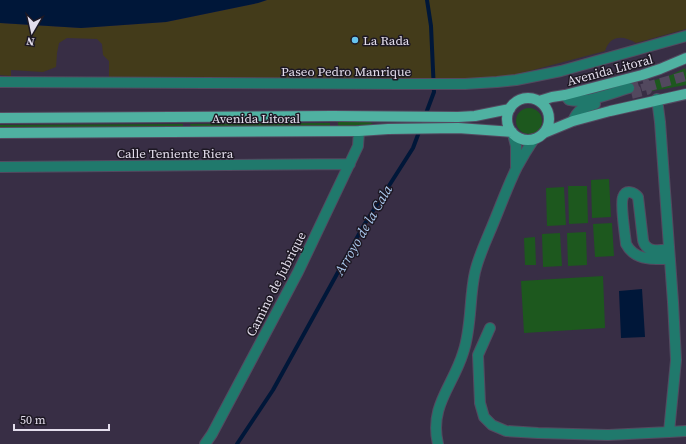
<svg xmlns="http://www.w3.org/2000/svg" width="686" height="444" viewBox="0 0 686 444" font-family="'Source Serif 4',serif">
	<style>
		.green { fill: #1d581e }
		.sand { fill: #433b1a }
		.water { fill: #001739 }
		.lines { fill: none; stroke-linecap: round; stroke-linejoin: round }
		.stream { stroke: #001739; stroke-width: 4 }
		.minor-tunnel { stroke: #52485e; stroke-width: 10; stroke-dasharray: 10 5; stroke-linecap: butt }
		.minor-casing { stroke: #534a60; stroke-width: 12 }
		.major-casing { stroke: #534a60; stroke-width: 12 }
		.minor { stroke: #20796c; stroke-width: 10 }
		.major { stroke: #4fb1a1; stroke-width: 10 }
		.poi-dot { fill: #66c4ef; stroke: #1d1823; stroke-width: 1.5 }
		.labels { text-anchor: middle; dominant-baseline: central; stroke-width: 3; stroke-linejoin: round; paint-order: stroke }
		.poi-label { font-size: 13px; fill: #e3ddec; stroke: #1d1823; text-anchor: start }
		.street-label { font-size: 13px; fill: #e3ddec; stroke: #1d1823 }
		.water-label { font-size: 14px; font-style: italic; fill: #abc9ef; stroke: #1d1823 }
	</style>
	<rect width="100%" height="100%" fill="#382e45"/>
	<path class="green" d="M685,68L686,73V85L652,91L649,82L671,75Z
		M516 121a13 13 0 1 1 26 0a13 13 0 1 1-26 0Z
		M338,122H370L373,124V126H338Z
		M330,123V126L191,127L190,124Z
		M183,124V127L0,128V125Z
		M609,179L611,217L592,218L591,180Z
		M568,186H587L588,223L569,224Z
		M564,187L566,225L547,226L546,188Z
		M612,223L614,256L595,257L593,224Z
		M586,232L587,265L568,266L567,233Z
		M560,233L562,266L543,267L542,234Z
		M535,237L536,265H525L524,238Z
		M603,276L605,328L524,333L521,281Z"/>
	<path class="sand" d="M267,0H686V29L636,43C623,35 610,35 605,51L533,70L509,76L464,79H399L109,78V61L103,55L102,44L97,39L67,38L59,43L57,53L56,67L43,72L11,70V76L0,75V23L81,28L166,22L258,3Z"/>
	<path class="water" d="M0,0H267L258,3L166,22L81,28L0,23Z
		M642,289L645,337L621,338L619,291Z"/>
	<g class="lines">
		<path class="stream" d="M237,444L273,390L364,225L413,148L434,92L431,26L427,0"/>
		<path class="minor-tunnel" d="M646,87L686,76
			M629,88L645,83L647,90L631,94"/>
		<defs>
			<path id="minor" d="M0,82L399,84H465L497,82L516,80L561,71L686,36
				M565,95L569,100C586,104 612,93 629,88
				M573,121C578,109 583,108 595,104
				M513,134L516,146V167
				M0,167L350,164
				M669,249C662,250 651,253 646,246C645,246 643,241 643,240L638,197C634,192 626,189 623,197C620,204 625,234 626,244C635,261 653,259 670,259
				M490,328L478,355L480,403L484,417L492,425L506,431L538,433L608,435L669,432L676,360L673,302L660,122L657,99
				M669,432L686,431
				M205,444L212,434L298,272L358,146L359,131
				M438,444C429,406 453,386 463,353C472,327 469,298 475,272C479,255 487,239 493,224C501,205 508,185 517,167C522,158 528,148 534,139"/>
			<path id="major" d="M507 119a21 21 0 1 1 42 0a21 21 0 1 1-42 0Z
				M539,101L552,97L565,95L642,75L660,69L686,58
				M0,118L333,116L458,117L475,116L510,109
				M0,133L359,131L388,129L458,128L512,132
				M544,133L573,121L610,111L686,94"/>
		</defs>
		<use href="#minor" class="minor-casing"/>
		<use href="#major" class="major-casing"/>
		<use href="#minor" class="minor"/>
		<use href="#major" class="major"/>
	</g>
	<circle class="poi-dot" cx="355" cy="40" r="4"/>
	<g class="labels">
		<g class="poi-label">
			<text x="363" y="40">La Rada</text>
		</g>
		<g class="street-label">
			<text transform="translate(610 70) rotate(-15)">Avenida Litoral</text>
			<text x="346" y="71">Paseo Pedro Manrique</text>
			<text x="256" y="118">Avenida Litoral</text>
			<text x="175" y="153">Calle Teniente Riera</text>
			<text transform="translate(276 284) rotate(-63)">Camino de Jubrique</text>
		</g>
		<g class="water-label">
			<text transform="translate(363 230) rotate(-60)">Arroyo de la Cala</text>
		</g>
	</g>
	<g transform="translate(32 32) rotate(189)" stroke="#1d1823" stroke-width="3" paint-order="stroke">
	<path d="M0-3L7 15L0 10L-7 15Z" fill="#e3ddec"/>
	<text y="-6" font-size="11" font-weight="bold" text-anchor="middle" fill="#e3ddec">N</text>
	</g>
	<path d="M14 424v6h95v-6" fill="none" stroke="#e3ddec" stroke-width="2"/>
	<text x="20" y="424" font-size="12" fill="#e3ddec" stroke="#1d1823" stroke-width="3" paint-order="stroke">50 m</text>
</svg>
